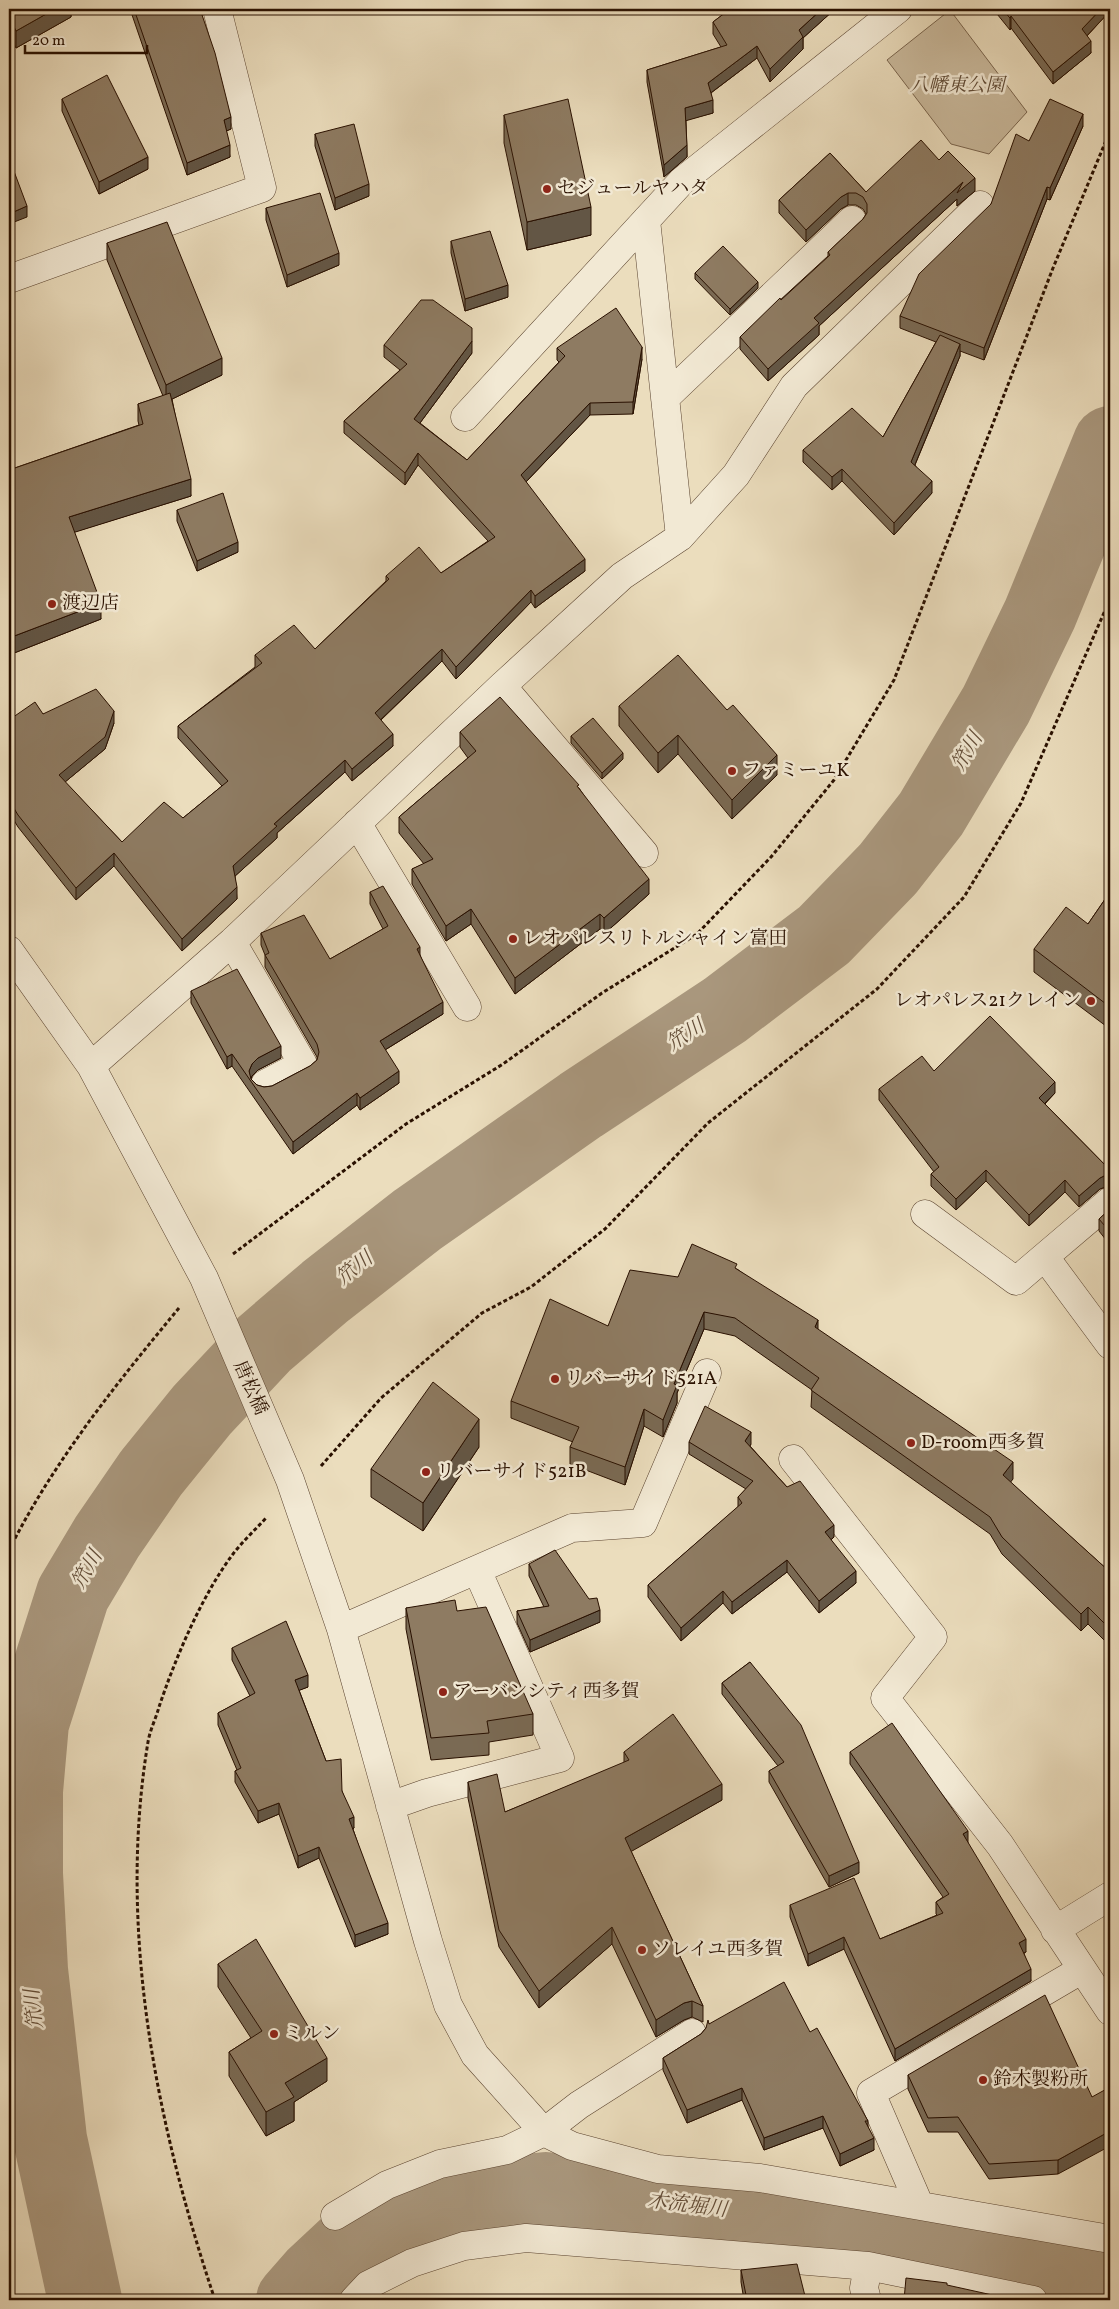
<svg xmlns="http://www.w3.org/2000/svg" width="1119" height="2309" viewBox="0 0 1119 2309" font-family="Vollkorn,'Noto Serif JP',serif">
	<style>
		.green { fill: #caba9d; stroke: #7a654e }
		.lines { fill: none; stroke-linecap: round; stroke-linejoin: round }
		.stream { stroke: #76614b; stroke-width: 12 }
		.river { stroke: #a9977d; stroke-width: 74 }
		.minor-casing { stroke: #5a432f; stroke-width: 29 }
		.path { stroke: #291000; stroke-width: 3; stroke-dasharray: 4 2.5; stroke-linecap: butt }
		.minor { stroke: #f2e9d4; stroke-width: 28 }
		.wall { fill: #7a6a54; stroke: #291000 }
		.shaded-wall { fill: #635645; stroke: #291000 }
		.building { fill: #8e7b62; stroke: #291000 }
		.poi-dot { fill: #8f2418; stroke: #f2e9d4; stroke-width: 2 }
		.labels { text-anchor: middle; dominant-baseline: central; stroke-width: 5; stroke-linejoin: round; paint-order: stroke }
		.park-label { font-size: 19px; font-style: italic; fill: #614c37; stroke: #f2e9d4 }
		.poi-label { font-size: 19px; fill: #291000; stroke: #f2e9d4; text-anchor: start }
		.street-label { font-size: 19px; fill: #291000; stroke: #f2e9d4 }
		.water-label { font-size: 20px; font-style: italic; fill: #634d38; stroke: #f2e9d4 }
	</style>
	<rect width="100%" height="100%" fill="#ebddbd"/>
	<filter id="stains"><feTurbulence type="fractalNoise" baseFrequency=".004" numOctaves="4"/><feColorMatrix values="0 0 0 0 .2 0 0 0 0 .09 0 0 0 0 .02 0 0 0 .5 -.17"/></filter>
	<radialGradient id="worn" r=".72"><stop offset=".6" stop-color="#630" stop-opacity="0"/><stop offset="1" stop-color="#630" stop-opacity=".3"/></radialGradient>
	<path class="green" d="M950,10L1027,112L989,154L951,144L887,60Z"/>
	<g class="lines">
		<path class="stream" d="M9,1698L32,1723"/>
		<path class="river" d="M85,2300L50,2139L31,1970L26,1874V1791L32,1723L73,1594L107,1537L151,1473L202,1410L264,1344L326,1291L417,1220L581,1105L725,1010L824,935L888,869L931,814L996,705L1040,614L1110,443
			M293,2300L314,2276L344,2248L382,2223L418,2207L467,2197L546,2189L607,2199L899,2232L1110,2274"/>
		<defs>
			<path id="minor" d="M646,220L680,537
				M9,279L262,188L217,9
				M665,398L852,220
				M465,417L682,181L898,9
				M502,686L644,853
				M357,823L467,1007
				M232,942L303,1064L265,1084
				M9,950L91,1066L204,1278L290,1480L341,1629L428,1941L448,2005L475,2055L544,2132L572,2146L658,2169L760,2178L1110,2239
				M91,1066L232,942L502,686L622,576L680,537L736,475L794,386L980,205
				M925,1214L1016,1281L1110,1201
				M1045,1257L1110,1345
				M793,1459L933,1637L885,1698L1000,1845L1110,2011
				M341,1629L572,1528L643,1523L707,1373
				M390,1806L427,1793L560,1758L477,1570
				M1055,1930L1110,1896
				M919,2204L871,2093L1081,1970
				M335,2216L387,2185L440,2164L507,2150L544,2132L579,2105L692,2033
				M354,2300L368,2285L412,2263L464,2246L526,2238L868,2266L1033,2300
				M867,2300L864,2288L868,2266"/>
		</defs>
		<use href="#minor" class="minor-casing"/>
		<path class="path" d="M233,1254L406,1124L503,1064L602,993L697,934L771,857L834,780L894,680L1053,268L1110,131
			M321,1466L381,1398L482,1313L531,1287L605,1229L708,1123L877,989L964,897L1021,803L1110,599
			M9,1550C54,1461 116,1384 179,1308
			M215,2300C156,2123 117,1929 148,1742C150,1730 156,1718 159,1707C175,1659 202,1595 233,1554C243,1541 255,1530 266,1518"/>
		<use href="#minor" class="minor"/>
	</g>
	<path class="wall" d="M9,9H71V17L16,48L9,33Z
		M130,9H200L231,129L226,131L230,157L187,175Z
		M730,9H835L803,38V49L770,82L757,58L711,93L713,113L686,120L687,157L664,177L647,82V70L721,47L713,34V22Z
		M993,9H1110V11L1087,36L1091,53L1053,84L1011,28L1010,30Z
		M62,99L148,169L99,194L62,111Z
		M504,115L591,235L527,250L504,143Z
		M1083,126L1050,200L1047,199L984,360L960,351V356L915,465L932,493L894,535L842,481L832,490L803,462V450L883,437L936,342L900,328V316L991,204L1029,141Z
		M315,134L369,196L335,210L315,146Z
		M830,153L866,192L939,160L975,191L957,206V199L819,326V335L768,381L740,349V337L828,256V252L863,219L866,214L863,209L856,205H848L841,209L806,242L779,213V200Z
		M266,208L339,265L287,287L266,220Z
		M451,241L508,297L465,311L451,253Z
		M107,243L222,375L172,399L191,496L74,532L101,619L9,655V470L139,425L138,421V404L163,396L107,260Z
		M695,273L758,288L730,315L695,279Z
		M384,345L472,353L420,423L467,460L559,362L557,360V348L642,359L633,414L590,415L526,482L585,571L535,608L531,602L456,679L442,661L381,720L393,746L352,781L345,772L277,833V838L235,876L237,899L182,951L114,866L76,900L18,827L9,812V720L43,714L114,723L105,749L65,782L122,842L183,818L222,786L178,738V726L255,667V655L315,649L386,581V576L441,573L488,541L418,465L405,485L344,433V421L400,370L384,357Z
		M177,510L238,552L197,571L177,521Z
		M619,706L727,710L777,775L732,819L678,754L658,773L619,726Z
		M460,732L579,788L649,894L604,934L600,929L515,994L471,924L446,941L412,884V869L424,864L399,833V817L468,758L460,747Z
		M571,736L623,759L602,779L571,743Z
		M370,892L420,955L443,1014L385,1050L399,1083L360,1110L357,1105L293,1154L232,1066L227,1069L191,1003V991L281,1058L258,1070L252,1076L251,1079L257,1085L264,1087L272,1086L310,1066L317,1060V1057L265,967V955L261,945V933L330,959L383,929L370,904Z
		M1110,892V1029L1034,972V949L1088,924Z
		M934,1071L1055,1093L1045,1104L1110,1170V1186H1108L1100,1189L1079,1207L1065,1192L1029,1226L986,1181L956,1210L931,1186V1174L934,1172L879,1100V1089Z
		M1110,1209V1245L1099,1231V1219Z
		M737,1269L818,1330L1013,1479L1010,1482L1110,1572V1646L1088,1624L1081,1631L1002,1554L990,1534L811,1407L812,1390L735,1336L704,1329L677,1393V1403L663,1437L644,1426L625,1485L570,1464V1447L573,1442L511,1418V1401L608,1326L678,1277Z
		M689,1442L751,1444L750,1446L787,1487L834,1537L831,1540L856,1583L819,1613L787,1572L732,1614L723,1603L681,1641L648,1597V1585L738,1507V1497L746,1489L689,1454Z
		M479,1447L423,1531L371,1497V1469Z
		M529,1564L600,1622L530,1652L517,1623V1611L544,1607L529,1576Z
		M406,1608L457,1611L533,1714V1735L489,1742V1755L431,1760L406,1629Z
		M232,1648L308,1687L299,1690L326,1761L342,1791L354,1828L353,1829L388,1934L355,1947L319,1858L298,1868L279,1814L258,1823L235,1782V1771L237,1770L218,1725V1713L250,1696L232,1660Z
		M750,1662L859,1873L829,1887L769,1782V1771L778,1766L722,1694V1683Z
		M624,1752L722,1800L631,1851L703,2006V2022L692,2017L684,2020L656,2037L612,1944L539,2008L499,1947L468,1798V1782L505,1812L624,1763Z
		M850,1752L968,1843L1026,1952L1024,1953L1031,1981L895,2061L844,1949L808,1966L790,1917V1905L880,1939L937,1915L936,1914V1902L943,1897L850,1764Z
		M218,1964L327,2081L294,2102V2121L266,2136L229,2076V2052L251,2038L218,1987Z
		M709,2024L810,2032L868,2121V2127L874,2150L840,2166L823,2128L764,2150L742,2100L687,2123L663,2070V2058L701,2034Z
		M908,2075L1092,2097L1058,2174L989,2179L958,2132H928L908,2089Z
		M741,2270L806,2300H744L741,2282Z"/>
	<path class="shaded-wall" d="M55,9H71V17L16,48V31Z
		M822,9H835L803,38V49L770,82V69L799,30Z
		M1101,9H1110V11L1082,41V29Z
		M1011,16V28L1010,30V18Z
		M1091,41V53L1053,84V72Z
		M757,46V58L708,95V83Z
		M713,100V113L685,121V108Z
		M1083,114V126L1050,200V188Z
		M231,117V129L224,132V120Z
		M230,145V157L187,175V163Z
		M687,145V157L664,177V165Z
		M148,157V169L99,194V182Z
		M975,178V191L957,206V199L819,326V335L768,381V369L814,318L963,182Z
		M369,184V196L335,210V198Z
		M1047,187V199L984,360V348Z
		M848,193V205L841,209L806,242V230L841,197Z
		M27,206V217L9,224V214Z
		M591,207V235L527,250V222Z
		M339,253V265L287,287V275Z
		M758,282V288L730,315V309Z
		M508,285V297L465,311V299Z
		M472,341V353L414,431V419Z
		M960,344V356L911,474V462Z
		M642,347V359L633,414V402Z
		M222,358V375L166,402V385Z
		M590,403V415L521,487V475Z
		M418,453V465L405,485V473Z
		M842,469V481L832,490V477Z
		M191,479V496L69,534V517Z
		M932,481V493L894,535V523Z
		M238,542V552L197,571V561Z
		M585,559V571L535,608V596Z
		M531,590V602L456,679V667Z
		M101,603V619L9,655V638Z
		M442,649V661L375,725V713Z
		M114,711V723L105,749L59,787V775Z
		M393,734V746L352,781V769Z
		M678,735V754L658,773V753Z
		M623,753V759L602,779V773Z
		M777,755V775L732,819V800Z
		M345,760V772L277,833V838L233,878V866L274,824Z
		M114,853V866L76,900V888Z
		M649,879V894L604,934V918Z
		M237,887V899L182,951V939Z
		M471,909V924L446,941V926Z
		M600,914V929L515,994V978Z
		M420,947V959L417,949Z
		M443,1002V1014L380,1053V1041Z
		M281,1046V1058L258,1070L252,1076L250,1080L249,1071L252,1064L258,1058Z
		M232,1054V1066L227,1069V1057Z
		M399,1071V1083L360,1110V1098Z
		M1055,1082V1093L1039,1109V1098Z
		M357,1093V1105L293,1154V1142Z
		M986,1170V1181L956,1210V1199Z
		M1108,1174V1186L1100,1189L1079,1207V1196L1100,1178Z
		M1065,1180V1192L1029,1226V1215Z
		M704,1312V1329L677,1393V1403L663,1437V1420L674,1384Z
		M818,1320V1337L815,1327Z
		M644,1409V1426L625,1485V1467Z
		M479,1419V1447L423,1531V1503Z
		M751,1432V1444L745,1453V1441Z
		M1013,1462V1479L1003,1492V1475Z
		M834,1525V1537L825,1545V1532Z
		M787,1560V1572L732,1614V1602Z
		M856,1571V1583L819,1613V1601Z
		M723,1591V1603L681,1641V1628Z
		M1088,1607V1624L1081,1631V1614Z
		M600,1610V1622L530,1652V1640Z
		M308,1675V1687L295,1692V1680Z
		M722,1784V1800L625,1855V1838Z
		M279,1803V1814L258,1823V1811Z
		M354,1817V1828L349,1831V1819Z
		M968,1831V1843L963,1834Z
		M319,1847V1858L298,1868V1856Z
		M859,1862V1873L829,1887V1876Z
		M388,1923V1934L355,1947V1935Z
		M612,1927V1944L539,2008V1991Z
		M844,1937V1949L808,1966V1954Z
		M1026,1939V1952L1019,1955V1943Z
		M1031,1969V1981L895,2061V2049Z
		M692,2001V2017L684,2020L656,2037V2020L684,2003Z
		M327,2058V2081L294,2102V2121L266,2136V2112L285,2083Z
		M742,2088V2100L687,2123V2110Z
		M823,2116V2128L764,2150V2138Z
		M1110,2131V2146L1058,2174V2160Z
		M874,2138V2150L840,2166V2154Z"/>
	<path class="building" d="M9,9H55L16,31L9,16Z
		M134,9H200L215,53L231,117L224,120L230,145L187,163Z
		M730,9H822L799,30L803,37L770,69L757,46L708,83L713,100L685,108L687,145L664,165L647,70L727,45L713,22Z
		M1002,9H1101L1082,29L1091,41L1053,72L1011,16L1010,18Z
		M107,75L148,157L99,182L62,99Z
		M568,99L591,207L527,222L504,115Z
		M1050,99L1083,114L1050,188L1047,187L984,348L900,316L919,274L991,204L1016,134L1029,141Z
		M354,124L369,184L335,198L315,134Z
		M921,140L939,160L948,151L975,178L957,193L963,182L814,318L819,323L768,369L740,337L780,298L781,300L830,255L828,252L863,219L867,213V204L863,197L856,193H848L841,197L806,230L779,200L830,153L866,192Z
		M9,158L27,206L9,214Z
		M320,193L339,253L287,275L266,208Z
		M167,222L222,358L166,385L107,243Z
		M490,231L508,285L465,299L451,241Z
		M723,246L758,282L730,309L695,273Z
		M421,300H433L472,328V341L414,419L467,460L565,356L557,348L616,308L642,347L633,402L590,403L521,475L585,559L535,596L531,590L456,667L442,649L375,713L393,734L352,769L345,760L274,824L277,826L233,866L237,887L182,939L114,853L76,888L18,815L9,800V720L35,702L43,714L96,689L114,711L105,737L59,775L122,842L164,802L183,818L228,781L178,726L262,663L255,655L294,625L315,649L389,579L386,576L419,547L441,573L495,537L418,453L405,473L344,421L407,364L384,345Z
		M940,335L960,344L911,462L932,481L894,523L842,469L832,477L803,450L852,408L883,437Z
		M170,393L191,479L69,517L101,603L9,638V571L13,570L9,557V470L143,424L138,404Z
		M223,493L238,542L197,561L177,510Z
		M678,655L727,710L733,705L777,755L732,800L678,735L658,753L619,706Z
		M500,697L579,785L577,786L649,879L604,918L600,914L515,978L471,909L446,926L412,869L433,859L399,817L476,751L460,732Z
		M593,718L623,753L602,773L571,736Z
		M383,886L420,947L417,949L443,1002L380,1041L399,1071L360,1098L357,1093L293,1142L232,1054L227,1057L191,991L237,969L281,1046L258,1058L252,1064L249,1071L251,1079L257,1085L264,1087L272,1086L310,1066L317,1060L319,1052L317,1044L265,955L269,953L261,933L304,915L330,959L388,926L370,892Z
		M1110,892V1007L1034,949L1066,907L1088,924Z
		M990,1016L1055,1082L1039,1098L1110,1170V1175L1108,1174L1100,1178L1079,1196L1065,1180L1029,1215L986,1170L956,1199L931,1174L939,1167L879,1089L922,1056L934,1071Z
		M1110,1209V1232L1099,1219Z
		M692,1244L737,1264L735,1268L818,1320L815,1327L1013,1462L1003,1475L1110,1572V1629L1088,1607L1081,1614L1002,1537L990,1517L811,1390L819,1378L735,1318L704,1312L674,1384L677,1385L663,1420L644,1409L625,1467L570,1447L579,1427L511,1401L550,1299L608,1326L630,1270L678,1277Z
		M433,1382L479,1419L423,1503L371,1469Z
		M705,1406L751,1432L745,1441L787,1487L800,1481L834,1525L825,1532L856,1571L819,1601L787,1560L732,1602L723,1591L681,1628L648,1585L742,1503L738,1497L753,1481L689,1442Z
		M555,1550L589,1599L597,1598L600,1610L530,1640L517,1611L549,1606L529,1564Z
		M455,1600L457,1611L486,1607L533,1714L487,1721L489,1733L431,1738L406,1608Z
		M286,1621L308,1675L295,1680L326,1761L341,1759L342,1791L354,1817L349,1819L388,1923L355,1935L319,1847L298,1856L279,1803L258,1811L235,1771L241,1768L218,1713L255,1693L232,1648Z
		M750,1662L801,1725L859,1862L829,1876L769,1771L784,1762L722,1683Z
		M673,1714L722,1784L625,1838L703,2006L692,2001L684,2003L656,2020L612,1927L539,1991L499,1930L468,1782L497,1774L505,1812L629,1760L624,1752Z
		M892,1723L968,1831L963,1834L1026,1939L1019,1943L1031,1969L895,2049L844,1937L808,1954L790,1905L854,1878L880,1939L943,1913L936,1902L949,1894L850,1752Z
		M256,1939L327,2058L285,2083L294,2097L266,2112L229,2052L262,2031L218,1964Z
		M784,1982L810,2032L817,2028L868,2121H865L874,2138L840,2154L823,2116L764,2138L742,2088L687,2110L663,2058L701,2034L706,2028L708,2020L709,2024Z
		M1045,1995L1092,2097L1110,2087V2131L1058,2160L989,2164L958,2117L928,2118L908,2075Z
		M797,2264L806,2300H747L741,2270Z
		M906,2278L947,2283V2285L1015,2300H904Z"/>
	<g class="poi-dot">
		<circle cx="547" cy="189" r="5"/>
		<circle cx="52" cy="604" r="5"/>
		<circle cx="732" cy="771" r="5"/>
		<circle cx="513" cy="939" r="5"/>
		<circle cx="1091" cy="1001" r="5"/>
		<circle cx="555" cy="1379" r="5"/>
		<circle cx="911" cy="1443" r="5"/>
		<circle cx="426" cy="1472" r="5"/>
		<circle cx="443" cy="1692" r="5"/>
		<circle cx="642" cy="1950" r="5"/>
		<circle cx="274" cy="2034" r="5"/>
		<circle cx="983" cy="2080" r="5"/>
	</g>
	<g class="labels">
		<g class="park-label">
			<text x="957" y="86">八幡東公園</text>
		</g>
		<g class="poi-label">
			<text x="557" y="189">セジュールヤハタ</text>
			<text x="62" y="604">渡辺店</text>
			<text x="742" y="771">ファミーユK</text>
			<text x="523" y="939">レオパレスリトルシャイン富田</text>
			<text x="1081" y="1001" text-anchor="end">レオパレス21クレイン</text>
			<text x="565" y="1379">リバーサイド521A</text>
			<text x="921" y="1443">D-room西多賀</text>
			<text x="436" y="1472">リバーサイド521B</text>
			<text x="453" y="1692">アーバンシティ西多賀</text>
			<text x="652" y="1950">ソレイユ西多賀</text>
			<text x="284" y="2034">ミルン</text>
			<text x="993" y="2080">鈴木製粉所</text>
		</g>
		<g class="street-label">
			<text transform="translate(250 1388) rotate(66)">唐松橋</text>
		</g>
		<g class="water-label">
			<text transform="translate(968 752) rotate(-59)">笊川</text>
			<text transform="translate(686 1036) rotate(-33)">笊川</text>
			<text transform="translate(355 1269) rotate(-39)">笊川</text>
			<text transform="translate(88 1570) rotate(-60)">笊川</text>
			<text transform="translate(35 2009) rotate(-96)">笊川</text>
			<text transform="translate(687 2206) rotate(7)">木流堀川</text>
		</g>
	</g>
	<rect width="1119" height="2309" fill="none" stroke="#ebddbd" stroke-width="30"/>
	<rect x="10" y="10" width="1099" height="2289" fill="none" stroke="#291000" stroke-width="2.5"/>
	<rect x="15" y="15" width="1089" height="2279" fill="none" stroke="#291000"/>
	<path d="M25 45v8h122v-8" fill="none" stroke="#291000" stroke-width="2.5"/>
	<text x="32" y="45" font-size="15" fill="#291000" stroke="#f2e9d4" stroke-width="4" paint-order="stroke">20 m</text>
	<rect width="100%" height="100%" filter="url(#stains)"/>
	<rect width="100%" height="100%" fill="url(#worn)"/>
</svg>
